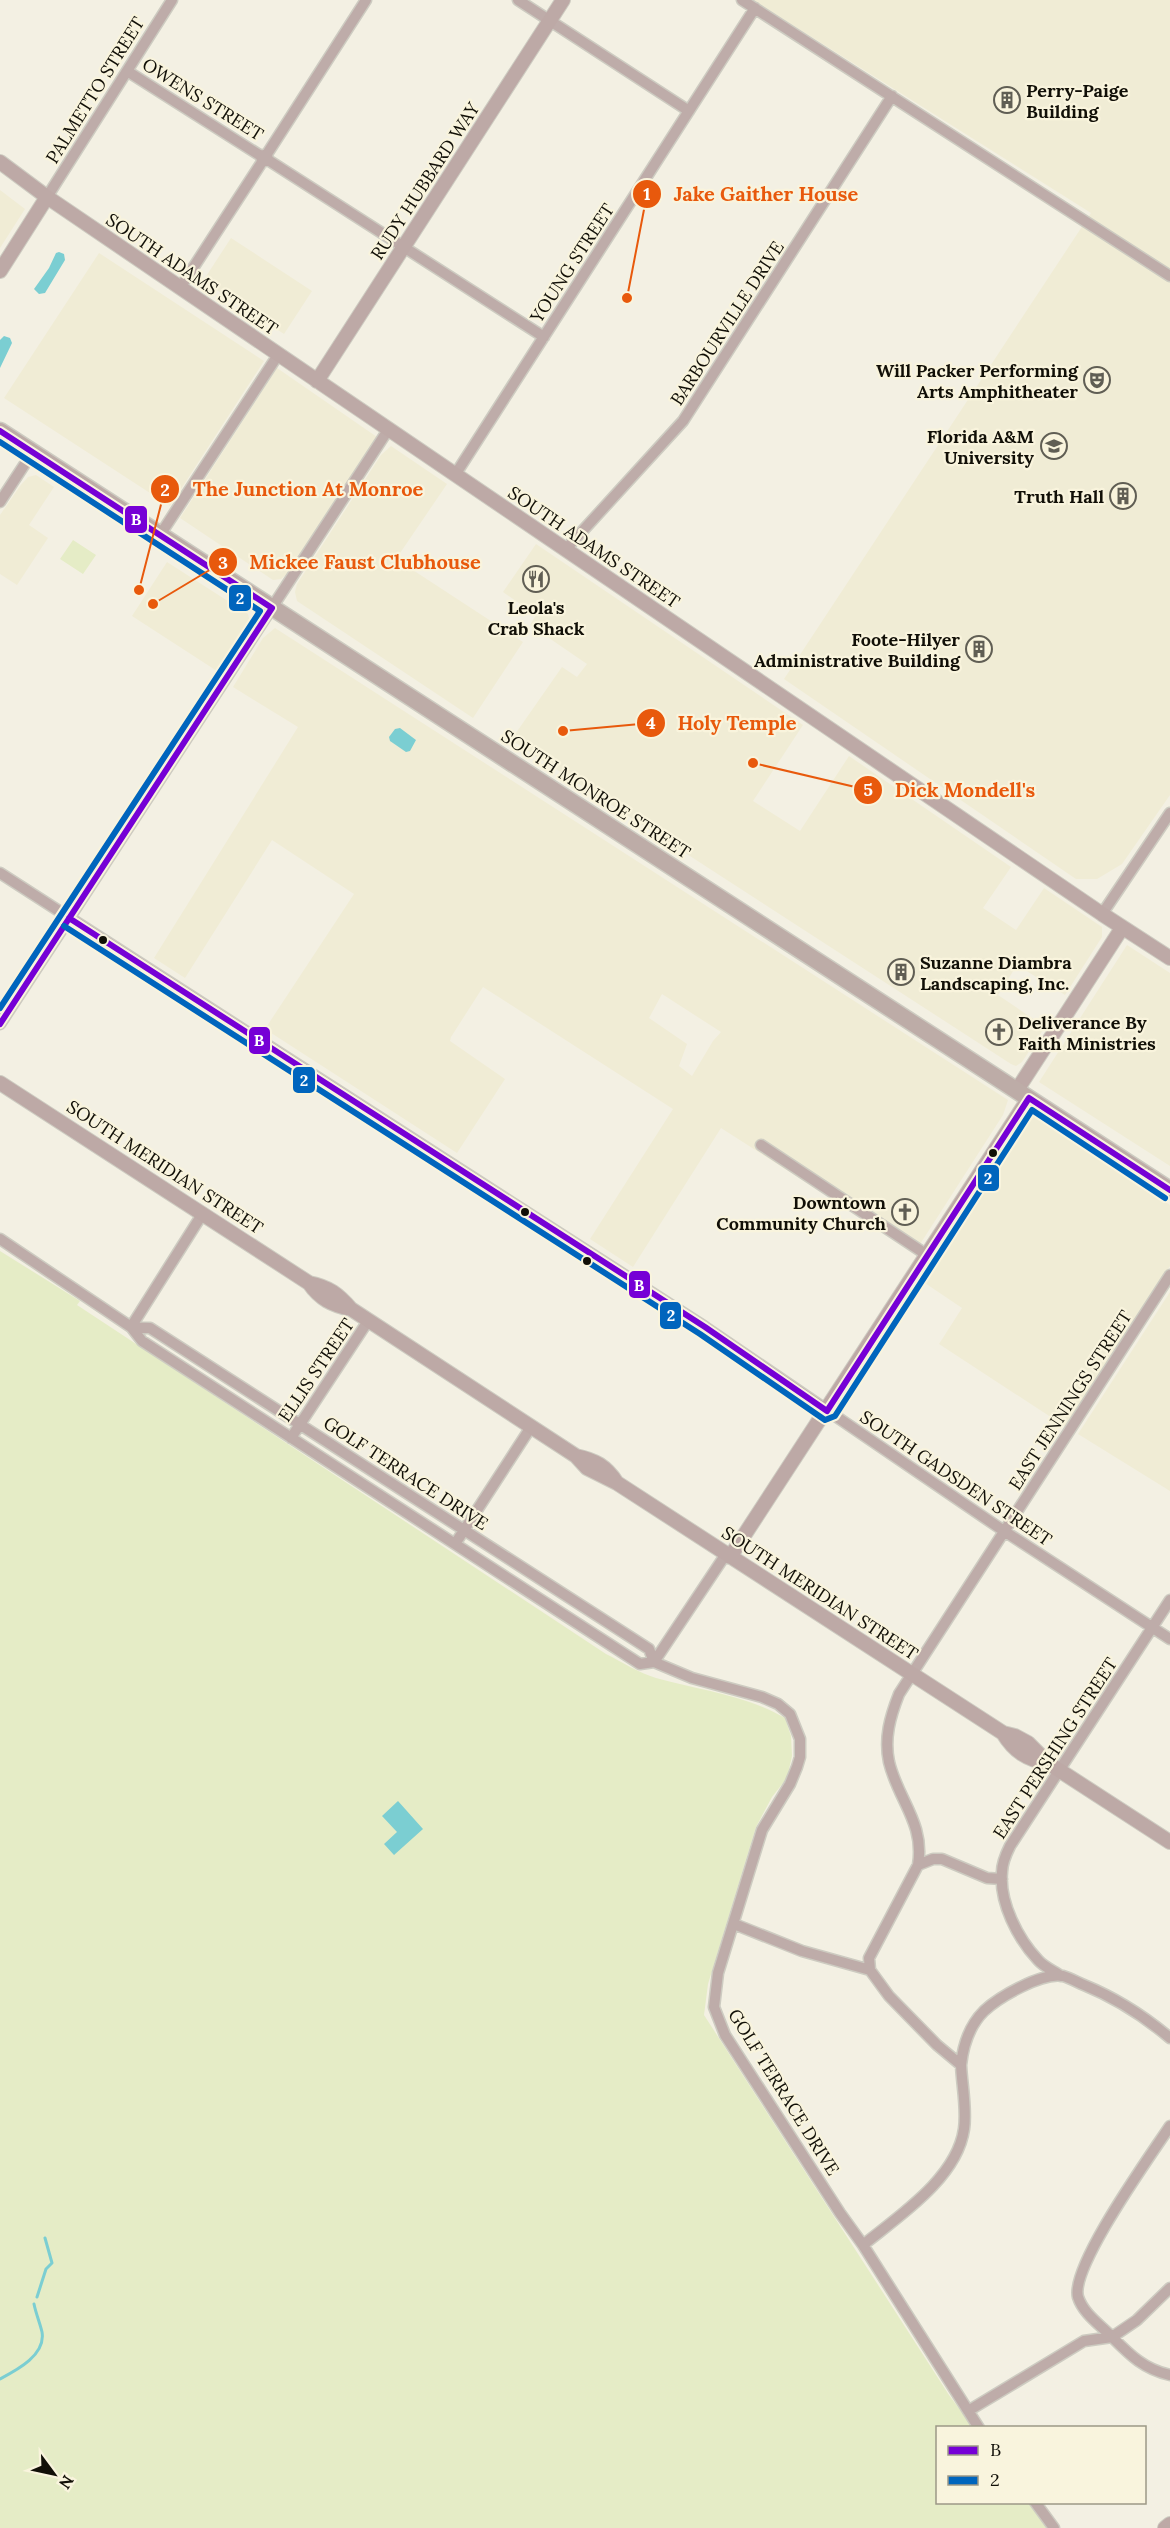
<svg xmlns="http://www.w3.org/2000/svg" width="1170" height="2528" viewBox="0 0 1170 2528" font-family="Lora,serif">
	<style>
		.built { fill: #f0ecd5; fill-rule: evenodd }
		.green { fill: #e5ecc6 }
		.water { fill: #7bced2 }
		.lines { fill: none; stroke-linecap: round; stroke-linejoin: round }
		.stream { stroke: #7bced2; stroke-width: 3 }
		.street-casing { stroke: #cdcbc1; stroke-width: 13 }
		.secondary-casing { stroke: #cdcbc1; stroke-width: 16 }
		.primary-casing { stroke: #cdcbc1; stroke-width: 19 }
		.street { stroke: #beaca9; stroke-width: 10 }
		.secondary { stroke: #bda9a6; stroke-width: 14 }
		.primary { stroke: #bdaca7; stroke-width: 16 }
		.bus-1-casing { stroke: #f9f4dd; stroke-width: 10 }
		.bus-2-casing { stroke: #f9f4dd; stroke-width: 10 }
		.bus-1 { stroke: #7600d6; stroke-width: 6 }
		.bus-2 { stroke: #0065bd; stroke-width: 6 }
		.bus-dot { fill: #110f07; stroke: #f9f4dd; stroke-width: 2 }
		.labels { text-anchor: middle; dominant-baseline: central; stroke-width: 4.5; stroke-linejoin: round; paint-order: stroke }
		.street-label { font-size: 18px; fill: #110f07; stroke: #f9f4dd }
		.poi-label { font-size: 18px; font-weight: bold; fill: #110f07; stroke: #f9f4dd; text-anchor: end }
		.leader { fill: none; stroke: #e8590c; stroke-width: 2 }
		.callout-dot { fill: #e8590c; stroke: #f9f4dd; stroke-width: 2 }
		.mark-label { font-size: 18px; text-anchor: middle; font-weight: bold; fill: #fff }
		.callout-label { font-size: 20px; text-anchor: middle; font-weight: bold; fill: #e8590c; stroke: #f9f4dd; stroke-width: 4.5; stroke-linejoin: round; paint-order: stroke }
		.line-badge { stroke: #f9f4dd; stroke-width: 2 }
		.badge-label { font-size: 16px; text-anchor: middle; font-weight: bold; fill: #fff }
	</style>
	<rect width="100%" height="100%" fill="#f3f0e3"/>
	<path class="built" d="M753,0H1170V795L1122,864L1097,879H1076L784,679L1091,213Z
		M0,190L25,209L0,248Z
		M231,238L312,291L284,334L203,281Z
		M99,253L264,361L170,506L4,398Z
		M277,368L377,437L288,573L281,579L273,580L180,518Z
		M391,446L447,484L396,559L523,642L473,718L297,601L295,592L297,584L381,455Z
		M36,475L54,487L29,525L48,538L17,585L0,574V515L20,486L28,477Z
		M536,544L803,725L753,801L800,831L849,756L1011,867L983,908L1016,930L1044,888L1102,927V937L1065,995L1017,965L998,995L1045,1027L1022,1062L1016,1066L1011,1064L511,740L562,667L577,677L587,664L530,625L536,615L503,592Z
		M167,562L248,614L250,622L220,673L132,616Z
		M275,628L1008,1100L1003,1115L915,1252L721,1128L633,1267L590,1239L673,1109L483,987L451,1037L450,1041L505,1079L457,1153L265,1029L354,894L272,840L185,978L154,958L298,727L233,687L263,638ZM662,994L721,1032L713,1041L692,1076L679,1066L687,1044L649,1018Z
		M1127,945L1170,973V1166L1039,1082Z
		M1027,1116H1033L1170,1205V1266L1066,1427L939,1344L962,1308L919,1279Z
		M1170,1292V1491L1078,1434Z"/>
	<path class="green" d="M73,540L96,555L83,574L60,559Z
		M0,1251L80,1301L77,1305L606,1654C622,1662 639,1673 656,1678C699,1690 746,1695 785,1718L791,1736L792,1756L787,1778L772,1797L756,1827L708,1984L704,2015L949,2395L973,2427L938,2428V2502L1030,2503L1049,2528H0Z"/>
	<path class="water" d="M59,252L64,254L65,260L45,293L39,294L34,289L49,268L56,253Z
		M4,336L10,338L12,343L0,368V340Z
		M400,728L416,740L410,751L406,752L390,741L389,737L395,729Z
		M398,1801L423,1829L394,1855L384,1844L397,1832L382,1816Z"/>
	<g class="lines">
		<path class="stream" d="M37,2297L46,2269L52,2263L45,2238
			M0,2379C17,2370 46,2355 42,2332C40,2323 36,2314 34,2304"/>
		<defs>
			<path id="street" d="M518,0L689,111
				M742,0L1170,276
				M127,71L261,156
				M267,154L261,156L262,162L268,160L267,154L366,0
				M268,160L544,337
				M47,197L172,0
				M180,288L262,162
				M455,475L755,8
				M0,502L32,453
				M160,535L278,355
				M566,549L683,421L892,96
				M0,873L705,1327L1004,1531L1170,1639
				M1102,914L1170,813
				M0,1024L388,430
				M761,1145L927,1255
				M0,1239L131,1327L142,1341L640,1664L654,1662L692,1678L762,1697L778,1704L790,1714L800,1739V1757L797,1767L790,1784L762,1830L718,1973L714,2007L725,2035L840,2213L863,2245L979,2428
				M131,1327L150,1328L649,1649L654,1662
				M131,1327L203,1213
				M291,1438L368,1321
				M455,1544L531,1427
				M654,1662L726,1554
				M918,1865C925,1823 898,1800 889,1762C884,1738 890,1717 899,1694L1170,1275
				M734,1924L802,1951L870,1970L889,1996L937,2045L961,2065C962,2086 967,2109 964,2129C957,2178 899,2216 863,2245
				M870,1970L869,1958L918,1865L933,1859H942L987,1878L1002,1879
				M1061,1976C1054,1971 1044,1967 1038,1960C1018,1939 999,1902 1002,1872C1002,1863 1006,1854 1010,1846L1170,1600
				M961,2065C963,2046 970,2025 984,2011C999,1997 1042,1972 1063,1976C1070,1978 1077,1982 1084,1985C1116,1998 1144,2016 1170,2038
				M1170,2126C1151,2155 1070,2267 1078,2297C1083,2313 1099,2324 1110,2335C1129,2354 1143,2369 1170,2375
				M968,2411L1084,2341L1112,2337L1137,2320L1170,2288
				M1035,2502L1054,2528"/>
			<path id="secondary" d="M0,162L47,197L1102,914L1170,958
				M0,271L47,197
				M317,381L563,0
				M0,1083L309,1283C329,1287 338,1294 351,1309L576,1456L587,1468L617,1483L1003,1733L1015,1736L1028,1743L1048,1763L1170,1842
				M1017,1090L1122,928
				M309,1283C320,1299 332,1305 351,1309
				M576,1456C595,1460 606,1466 617,1483
				M730,1557L1029,1098
				M1003,1733C1014,1751 1027,1760 1048,1763
				M1165,2528L1170,2524"/>
			<path id="primary" d="M0,431L1170,1190"/>
		</defs>
		<use href="#street" class="street-casing"/>
		<use href="#secondary" class="secondary-casing"/>
		<use href="#primary" class="primary-casing"/>
		<use href="#street" class="street"/>
		<use href="#secondary" class="secondary"/>
		<use href="#primary" class="primary"/>
		<defs>
			<path id="bus-1" d="M0,431L272,608
				M69,918L705,1327L827,1411
				M0,1024L272,608
				M1029,1098L1170,1190
				M827,1411L1029,1098"/>
			<path id="bus-2" d="M0,442L260,611L0,1008
				M64,926L700,1334L825,1420L835,1416L1032,1110L1165,1198"/>
		</defs>
		<use href="#bus-1" class="bus-1-casing"/>
		<use href="#bus-2" class="bus-2-casing"/>
		<use href="#bus-1" class="bus-1"/>
		<use href="#bus-2" class="bus-2"/>
	</g>
	<defs>
		<symbol id="building-ring" viewBox="-11 -11 22 22"><circle r="9.5" fill="#f9f4dd" stroke="#605e54" stroke-width="1.5"/><path d="M-4-6H4V6H1V3H-1V6H-4ZM-2.5-4.3h1.7v1.8h-1.7ZM.8-4.3h1.7v1.8H.8ZM-2.5-1h1.7V.8h-1.7ZM.8-1h1.7V.8H.8Z" fill="#605e54"/></symbol>
		<symbol id="theatre-ring" viewBox="-11 -11 22 22"><circle r="9.5" fill="#f9f4dd" stroke="#605e54" stroke-width="1.5"/><path d="M-5-5.5Q0-4 5-5.5V0Q5 5 0 6Q-5 5-5 0ZM-3.3-2.5H-1v1.5H-3.3ZM1-2.5H3.3v1.5H1ZM-2.8 1Q0 5.5 2.8 1Z" fill="#605e54"/></symbol>
		<symbol id="university-ring" viewBox="-11 -11 22 22"><circle r="9.5" fill="#f9f4dd" stroke="#605e54" stroke-width="1.5"/><path d="M0-5L7-2L0 1L-7-2ZM-4 1L0 2.5L4 1V4Q0 6-4 4Z" fill="#605e54"/></symbol>
		<symbol id="restaurant-ring" viewBox="-11 -11 22 22"><circle r="9.5" fill="#f9f4dd" stroke="#605e54" stroke-width="1.5"/><path d="M-5-6h1v4h1v-4h1v4h1v-4h1v5L-1.5 .5V6h-2V.5L-5-1ZM5-6V6H3V1.5H1.5Q1.5-4 5-6Z" fill="#605e54"/></symbol>
		<symbol id="church-ring" viewBox="-11 -11 22 22"><circle r="9.5" fill="#f9f4dd" stroke="#605e54" stroke-width="1.5"/><path d="M-1.2-6h2.4v3.5h3.3v2.4h-3.3V6h-2.4V-.1h-3.3v-2.4h3.3Z" fill="#605e54"/></symbol>
	</defs>
	<g fill-rule="evenodd">
		<use href="#building-ring" x="992" y="85" width="30" height="30"/>
		<use href="#theatre-ring" x="1082" y="365" width="30" height="30"/>
		<use href="#university-ring" x="1039" y="431" width="30" height="30"/>
		<use href="#building-ring" x="1108" y="481" width="30" height="30"/>
		<use href="#restaurant-ring" x="521" y="564" width="30" height="30"/>
		<use href="#building-ring" x="964" y="634" width="30" height="30"/>
		<use href="#building-ring" x="886" y="957" width="30" height="30"/>
		<use href="#church-ring" x="984" y="1017" width="30" height="30"/>
		<use href="#church-ring" x="890" y="1197" width="30" height="30"/>
	</g>
	<g class="bus-dot">
		<circle cx="103" cy="940" r="5"/>
		<circle cx="993" cy="1153" r="5"/>
		<circle cx="525" cy="1212" r="5"/>
		<circle cx="587" cy="1261" r="5"/>
	</g>
	<g class="labels">
		<g class="street-label">
			<text transform="translate(95 90) rotate(-58)">PALMETTO STREET</text>
			<text transform="translate(203 99) rotate(32)">OWENS STREET</text>
			<text transform="translate(425 181) rotate(-57)">RUDY HUBBARD WAY</text>
			<text transform="translate(572 263) rotate(-57)">YOUNG STREET</text>
			<text transform="translate(192 274) rotate(34)">SOUTH ADAMS STREET</text>
			<text transform="translate(727 323) rotate(-57)">BARBOURVILLE DRIVE</text>
			<text transform="translate(594 547) rotate(34)">SOUTH ADAMS STREET</text>
			<text transform="translate(596 794) rotate(33)">SOUTH MONROE STREET</text>
			<text transform="translate(165 1167) rotate(33)">SOUTH MERIDIAN STREET</text>
			<text transform="translate(316 1370) rotate(-56)">ELLIS STREET</text>
			<text transform="translate(1070 1400) rotate(-57)">EAST JENNINGS STREET</text>
			<text transform="translate(406 1473) rotate(33)">GOLF TERRACE DRIVE</text>
			<text transform="translate(956 1478) rotate(34)">SOUTH GADSDEN STREET</text>
			<text transform="translate(820 1593) rotate(33)">SOUTH MERIDIAN STREET</text>
			<text transform="translate(1055 1748) rotate(-57)">EAST PERSHING STREET</text>
			<text transform="translate(784 2092) rotate(58)">GOLF TERRACE DRIVE</text>
		</g>
		<g class="poi-label">
			<text x="1026" y="90" text-anchor="start">Perry-Paige<tspan x="1026" dy="21">Building</tspan></text>
			<text x="1078" y="370">Will Packer Performing<tspan x="1078" dy="21">Arts Amphitheater</tspan></text>
			<text x="1034" y="436">Florida A&amp;M<tspan x="1034" dy="21">University</tspan></text>
			<text x="1104" y="496">Truth Hall</text>
			<text x="536" y="607" text-anchor="middle">Leola's<tspan x="536" dy="21">Crab Shack</tspan></text>
			<text x="960" y="639">Foote-Hilyer<tspan x="960" dy="21">Administrative Building</tspan></text>
			<text x="920" y="962" text-anchor="start">Suzanne Diambra<tspan x="920" dy="21">Landscaping, Inc.</tspan></text>
			<text x="1018" y="1022" text-anchor="start">Deliverance By<tspan x="1018" dy="21">Faith Ministries</tspan></text>
			<text x="886" y="1202">Downtown<tspan x="886" dy="21">Community Church</tspan></text>
		</g>
	</g>
	<path class="leader" d="M627 298L647 194M139 590L165 489M153 604L223 562M563 731L651 723M753 763L868 790"/>
	<g class="callout-dot">
		<circle cx="627" cy="298" r="6"/>
		<circle cx="139" cy="590" r="6"/>
		<circle cx="153" cy="604" r="6"/>
		<circle cx="563" cy="731" r="6"/>
		<circle cx="753" cy="763" r="6"/>
		<circle cx="647" cy="194" r="15"/>
		<circle cx="165" cy="489" r="15"/>
		<circle cx="223" cy="562" r="15"/>
		<circle cx="651" cy="723" r="15"/>
		<circle cx="868" cy="790" r="15"/>
	</g>
	<g class="mark-label">
		<text x="647" y="200">1</text>
		<text x="165" y="496">2</text>
		<text x="223" y="569">3</text>
		<text x="651" y="729">4</text>
		<text x="868" y="796">5</text>
	</g>
	<g class="callout-label">
		<text x="766" y="201">Jake Gaither House</text>
		<text x="308" y="496">The Junction At Monroe</text>
		<text x="365" y="569">Mickee Faust Clubhouse</text>
		<text x="737" y="730">Holy Temple</text>
		<text x="965" y="797">Dick Mondell's</text>
	</g>
	<g class="line-badge">
		<rect x="124" y="505" width="24" height="29" rx="6" fill="#7600d6"/>
		<rect x="228" y="584" width="24" height="28" rx="6" fill="#0065bd"/>
		<rect x="248" y="1026" width="23" height="29" rx="6" fill="#7600d6"/>
		<rect x="292" y="1066" width="24" height="28" rx="6" fill="#0065bd"/>
		<rect x="977" y="1164" width="23" height="28" rx="6" fill="#0065bd"/>
		<rect x="628" y="1270" width="23" height="29" rx="6" fill="#7600d6"/>
		<rect x="659" y="1301" width="23" height="29" rx="6" fill="#0065bd"/>
	</g>
	<g class="badge-label">
		<text x="136" y="525">B</text>
		<text x="240" y="604">2</text>
		<text x="259" y="1046">B</text>
		<text x="304" y="1086">2</text>
		<text x="988" y="1184">2</text>
		<text x="639" y="1291">B</text>
		<text x="671" y="1321">2</text>
	</g>
	<rect x="936" y="2426" width="210" height="78" fill="#f9f4dd" stroke="#9c9887" stroke-width="1.5"/>
	<rect x="948" y="2446" width="30" height="9" fill="#7600d6" stroke="#9c9887" stroke-width="1.5"/>
	<text x="990" y="2456" font-size="18" fill="#110f07">B</text>
	<rect x="948" y="2476" width="30" height="9" fill="#0065bd" stroke="#9c9887" stroke-width="1.5"/>
	<text x="990" y="2486" font-size="18" fill="#110f07">2</text>
	<g transform="translate(54 2474) rotate(123)" stroke="#f9f4dd" stroke-width="4.5" paint-order="stroke">
	<path d="M0-4.5L10 22L0 15L-10 22Z" fill="#110f07"/>
	<text y="-9" font-size="16" font-weight="bold" text-anchor="middle" fill="#110f07">N</text>
	</g>
</svg>
